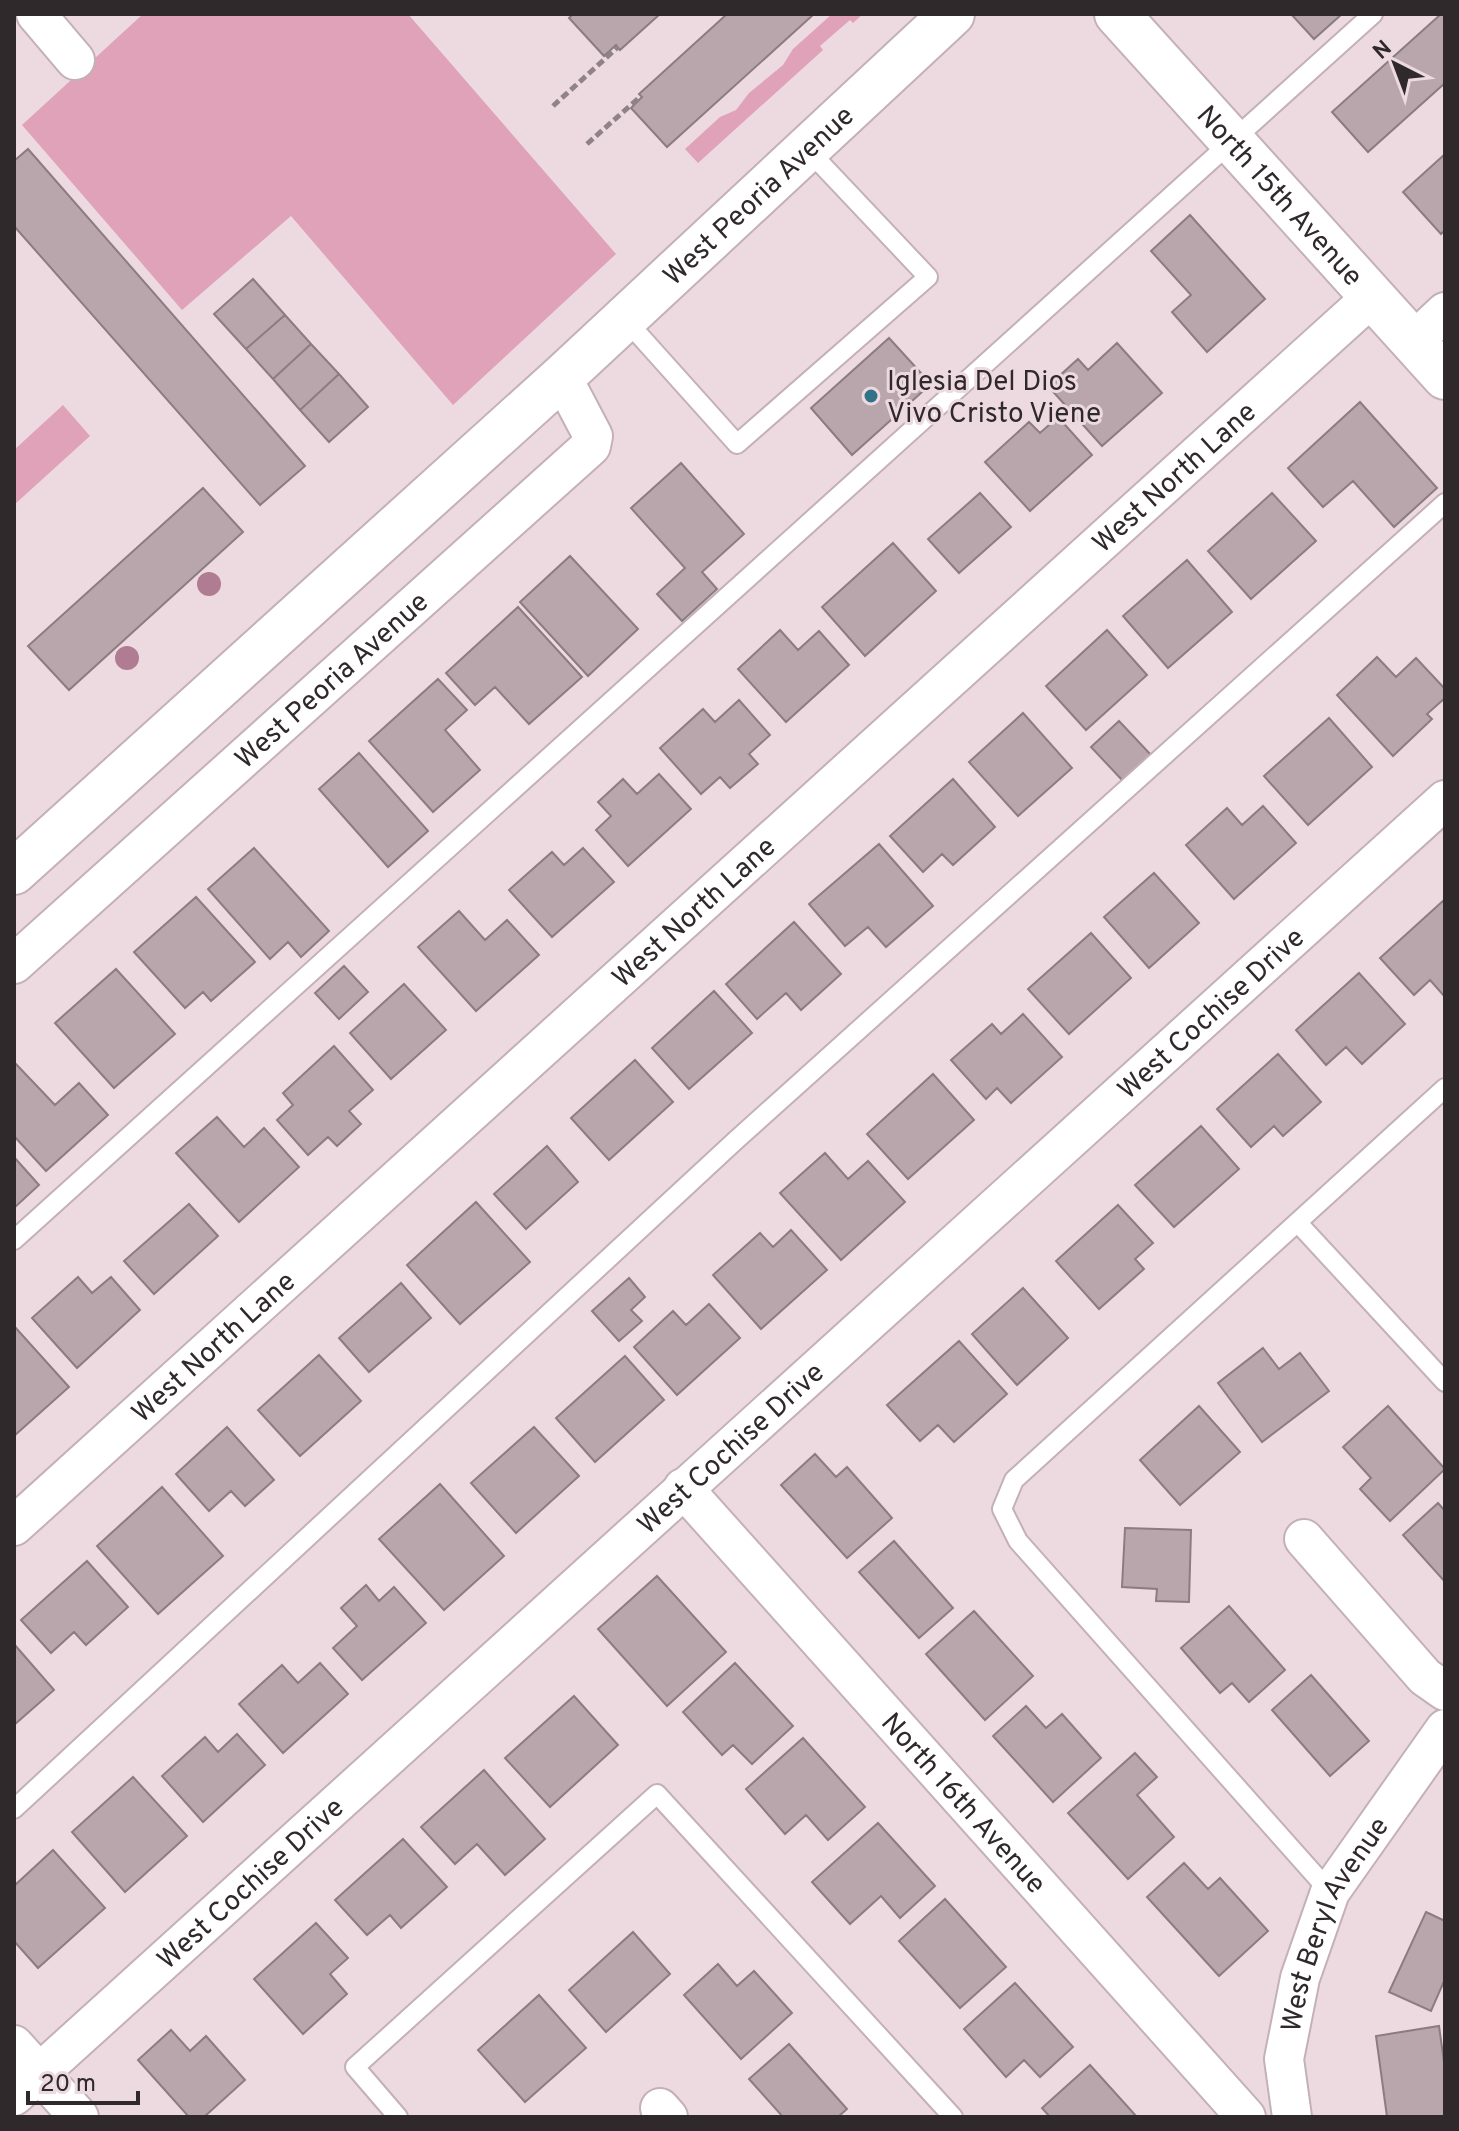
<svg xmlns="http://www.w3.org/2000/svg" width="1459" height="2131" font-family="Overpass,sans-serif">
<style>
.green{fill:#dfa2b8}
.building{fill:#b8a6ac;stroke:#8c7b81;stroke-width:2}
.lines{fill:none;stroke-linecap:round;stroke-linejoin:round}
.service-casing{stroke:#c3b1b7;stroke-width:22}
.minor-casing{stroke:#c3b1b7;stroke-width:42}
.tertiary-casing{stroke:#c3b1b7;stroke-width:48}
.secondary-casing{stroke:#c3b1b7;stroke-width:48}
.path{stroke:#908388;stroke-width:5;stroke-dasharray:8 4;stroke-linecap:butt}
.service{stroke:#fff;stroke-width:18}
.minor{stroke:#fff;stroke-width:38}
.tertiary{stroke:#fff;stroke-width:44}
.secondary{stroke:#fff;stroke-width:44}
.tree{fill:#af7c92}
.poi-dot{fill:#327286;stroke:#eddae1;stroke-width:3}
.labels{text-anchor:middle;stroke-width:6;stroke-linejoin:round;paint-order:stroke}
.street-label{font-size:28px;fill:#30292c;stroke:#eddae1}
.poi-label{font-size:28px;fill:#30292c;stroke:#eddae1;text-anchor:start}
</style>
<rect width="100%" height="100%" fill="#eddae1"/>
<path class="green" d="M143,14H408L616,254L453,405L291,216L182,310L22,125Z
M832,14H863L853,23L850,20L820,46L823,50L698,163L685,149L720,117L736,110L749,93L783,65L793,49Z
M63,405L90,436L14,505V450Z"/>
<path class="building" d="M573,14H660L620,50L616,45L604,56L569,18Z
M727,14H814L667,147L631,108L642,97L639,94Z
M1291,14H1342L1314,39Z
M1441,14H1445V83L1368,152L1332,112Z
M28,149L305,466L260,505L14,226V161Z
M1445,154V230L1441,234L1403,192Z
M1190,215L1265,299L1207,352L1172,312L1191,295L1151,251Z
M253,279L285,315L246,349L214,314Z
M285,315L311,344L273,379L246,349Z
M889,338L931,384L852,455L811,408Z
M1117,343L1162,393L1102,446L1048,386L1078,359L1088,370Z
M311,344L339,374L300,410L273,379Z
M339,374L368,407L329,442L300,410Z
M1360,402L1437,488L1394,527L1353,481L1323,507L1288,468Z
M1058,417L1092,455L1030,511L985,462L1029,422L1040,433Z
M681,463L744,534L702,572L717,589L682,621L657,594L685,568L631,508Z
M203,488L243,532L69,690L28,646Z
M980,493L1011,527L959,573L928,539Z
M1272,493L1316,541L1251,599L1208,551Z
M893,543L936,591L865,656L822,607Z
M570,556L638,629L588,676L520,602Z
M1187,560L1232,612L1168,668L1123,616Z
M518,607L582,677L529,724L495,687L475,705L446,673Z
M780,630L798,650L819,631L849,665L786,722L738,669Z
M1107,630L1147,675L1086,730L1046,686Z
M1377,657L1396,677L1416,658L1445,689V698L1427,714L1432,719L1393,756L1337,695Z
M438,679L467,710L445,730L480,770L433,812L369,741Z
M739,700L770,735L749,754L758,764L730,788L720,777L701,794L660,748L703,709L715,722Z
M1023,713L1072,768L1018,816L969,762Z
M1329,718L1372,767L1308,825L1264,776Z
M1119,721L1151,755L1123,781L1091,747Z
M359,753L428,831L388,867L319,789Z
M659,774L691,809L628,866L596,830L611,816L598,802L623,779L637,794Z
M953,779L995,827L953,865L942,854L923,872L890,836Z
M1263,806L1296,843L1234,899L1186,845L1227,808L1242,825Z
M879,844L933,906L886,947L868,927L845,946L809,904Z
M254,848L329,931L301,957L288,942L270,959L208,889Z
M583,848L614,882L552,937L509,890L552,852L564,865Z
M1154,873L1199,923L1149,968L1104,917Z
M196,897L255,962L211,1001L203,992L185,1008L134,952Z
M1444,900L1445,997L1430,980L1414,995L1380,958Z
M459,911L485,940L507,920L539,955L476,1011L418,947Z
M794,922L841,974L801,1010L786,993L757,1019L726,984Z
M1091,933L1131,978L1069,1034L1028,989Z
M344,966L368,992L339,1019L315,993Z
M116,969L175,1034L114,1088L55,1023Z
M1359,973L1405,1024L1362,1064L1346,1047L1326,1065L1296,1030Z
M404,984L446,1030L391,1079L350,1033Z
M714,991L752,1033L689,1089L652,1048Z
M1023,1014L1062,1057L1011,1103L997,1088L986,1099L951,1060L992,1024L1001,1034Z
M334,1046L373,1090L349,1111L361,1124L337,1146L328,1137L308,1155L277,1120L293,1105L283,1093Z
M1278,1054L1321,1102L1283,1136L1274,1126L1251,1147L1217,1109Z
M635,1060L673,1102L609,1160L571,1118Z
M14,1062L55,1105L79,1083L108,1115L46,1171L14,1136Z
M933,1074L974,1120L908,1179L867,1134Z
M217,1117L244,1147L264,1128L299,1167L239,1222L176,1153Z
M1201,1126L1239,1169L1174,1227L1135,1185Z
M547,1146L578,1182L526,1229L494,1194Z
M825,1153L848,1179L868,1161L905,1202L841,1260L780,1193Z
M14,1157L39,1185L14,1208Z
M476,1202L530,1262L460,1324L407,1265Z
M189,1204L218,1236L154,1294L124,1261Z
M1118,1205L1153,1243L1135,1259L1144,1269L1099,1309L1056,1261Z
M791,1230L827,1270L761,1329L713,1275L760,1233L773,1247Z
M78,1277L92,1293L111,1277L140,1310L77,1368L32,1318Z
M629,1278L645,1297L631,1310L642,1321L619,1341L592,1311Z
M401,1283L431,1318L369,1372L339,1338Z
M1023,1288L1068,1338L1017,1385L972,1334Z
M709,1304L740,1338L677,1395L634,1347L673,1311L686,1325Z
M14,1326L69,1387L14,1436Z
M959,1341L1007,1394L954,1442L938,1425L920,1441L887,1405Z
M1263,1348L1279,1369L1300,1353L1329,1391L1262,1442L1218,1383Z
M319,1355L361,1401L300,1456L258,1410Z
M625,1356L664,1400L595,1462L556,1418Z
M1199,1406L1240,1452L1180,1505L1140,1460Z
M1388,1406L1445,1469L1390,1521L1360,1489L1371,1478L1343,1447Z
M227,1427L274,1480L245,1506L231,1491L209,1511L176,1474Z
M534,1427L579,1476L516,1533L471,1483Z
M815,1454L836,1477L847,1467L892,1518L847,1558L781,1485Z
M440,1484L504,1556L444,1610L379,1539Z
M162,1487L223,1556L158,1614L97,1546Z
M1438,1503L1445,1511V1582L1403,1535Z
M1125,1528L1191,1530L1189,1602L1156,1601L1157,1589L1122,1587Z
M894,1541L953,1608L919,1638L859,1572Z
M87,1561L128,1607L86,1645L74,1632L51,1653L21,1620Z
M657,1576L726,1652L667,1706L598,1629Z
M366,1585L379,1601L394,1587L426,1623L362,1680L333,1648L357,1626L341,1608Z
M1229,1606L1285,1670L1249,1702L1232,1683L1220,1693L1181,1648Z
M974,1611L1033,1676L985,1720L926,1654Z
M14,1644L54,1690L14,1725Z
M320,1663L348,1694L283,1753L239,1704L282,1665L298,1683Z
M735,1663L793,1726L752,1764L733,1745L722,1755L683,1712Z
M1311,1675L1369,1741L1330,1776L1272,1710Z
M574,1696L618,1745L550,1807L505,1758Z
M1026,1706L1046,1728L1062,1714L1101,1758L1053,1802L993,1736Z
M237,1734L265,1765L203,1822L162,1776L205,1737L218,1752Z
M803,1738L865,1807L828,1840L806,1815L785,1834L746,1789Z
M1135,1753L1157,1777L1137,1795L1174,1837L1128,1879L1068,1813Z
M484,1770L545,1839L505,1875L477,1844L455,1864L421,1827Z
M133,1777L187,1836L125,1892L72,1832Z
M878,1823L935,1886L900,1918L881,1896L850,1924L812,1882Z
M403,1839L447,1887L401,1928L390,1915L367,1935L335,1900Z
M53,1850L105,1908L38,1968L14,1941V1886Z
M1184,1863L1208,1889L1220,1878L1268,1931L1219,1976L1147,1897Z
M945,1899L1006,1967L960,2008L899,1941Z
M1426,1912L1445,1921V1979L1431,2011L1389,1992Z
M316,1923L348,1958L330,1974L347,1994L303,2034L254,1979Z
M633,1932L670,1974L606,2032L569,1990Z
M718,1964L737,1986L754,1971L792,2013L741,2059L684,1995Z
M1015,1983L1073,2047L1040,2077L1024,2060L1006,2077L964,2029Z
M539,1995L586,2048L525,2102L478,2050Z
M1439,2026L1445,2069V2117H1387L1376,2036Z
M171,2030L190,2051L206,2036L245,2080L204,2117H189L138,2060Z
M789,2044L847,2109L838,2117H783L749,2079Z
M1090,2065L1137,2117H1050L1042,2108Z"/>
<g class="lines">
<g class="service-casing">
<path id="service" d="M624,318L737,444L928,277L808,150
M1298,1223L1445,1382
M14,1240L1373,14
M14,1809L735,1141L1445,503
M1330,1892L1018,1541L1002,1509L1014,1480L1445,1088
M398,2117L355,2067L657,1794L953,2117"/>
</g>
<g class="minor-casing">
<g id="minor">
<path d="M36,14L75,60"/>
<path d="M1413,342L1445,312"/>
<path id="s1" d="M14,964L591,446L593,436L562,377"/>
<path id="s2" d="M683,1488L1246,2117"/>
<path id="s3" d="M14,1526L1373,296"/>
<path d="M1304,1539L1425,1677L1445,1691"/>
<path d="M14,2045L79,2117"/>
<path id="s4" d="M14,2096L1445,800"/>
<path d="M660,2108L668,2117"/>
<path id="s5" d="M1292,2117L1284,2059L1300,1978L1330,1892L1445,1729"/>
</g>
</g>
<g class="tertiary-casing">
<g id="tertiary">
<path id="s6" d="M1117,14L1445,377"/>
</g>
</g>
<g class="secondary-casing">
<g id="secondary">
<path id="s7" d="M14,872L562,377L952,14"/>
</g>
</g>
<path class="path" d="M553,106L618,47
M587,144L641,96"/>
<use href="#service" class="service"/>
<use href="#minor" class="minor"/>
<use href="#tertiary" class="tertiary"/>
<use href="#secondary" class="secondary"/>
</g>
<g class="tree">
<circle cx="209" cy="584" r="12"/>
<circle cx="127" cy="658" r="12"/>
</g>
<circle class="poi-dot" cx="871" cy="396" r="8"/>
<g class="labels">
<g class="street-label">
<text dy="10" stroke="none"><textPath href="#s7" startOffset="1006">West Peoria Avenue</textPath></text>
<text dy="10" stroke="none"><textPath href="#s6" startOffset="244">North 15th Avenue</textPath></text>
<text dy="10" stroke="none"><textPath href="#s3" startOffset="1564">West North Lane</textPath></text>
<text dy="10" stroke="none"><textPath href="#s1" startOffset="426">West Peoria Avenue</textPath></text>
<text dy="10" stroke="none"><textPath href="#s3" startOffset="916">West North Lane</textPath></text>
<text dy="10" stroke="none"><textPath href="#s4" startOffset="1614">West Cochise Drive</textPath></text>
<text dy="10" stroke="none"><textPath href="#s3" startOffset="268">West North Lane</textPath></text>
<text dy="10" stroke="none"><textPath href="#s4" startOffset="966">West Cochise Drive</textPath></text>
<text dy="10" stroke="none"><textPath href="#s2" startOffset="422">North 16th Avenue</textPath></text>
<text dy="10" stroke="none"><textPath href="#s4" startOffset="318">West Cochise Drive</textPath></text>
<text dy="10" stroke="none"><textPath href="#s5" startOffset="204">West Beryl Avenue</textPath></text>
</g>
<g class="poi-label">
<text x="887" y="390">Iglesia Del Dios<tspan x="887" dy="32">Vivo Cristo Viene</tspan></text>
</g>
</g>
<rect width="1459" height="2131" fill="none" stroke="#30292c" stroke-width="32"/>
<g transform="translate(1395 64) rotate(318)" stroke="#eddae1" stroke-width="6" paint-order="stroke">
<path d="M0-6L14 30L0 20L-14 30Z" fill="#30292c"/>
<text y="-12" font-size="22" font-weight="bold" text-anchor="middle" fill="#30292c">N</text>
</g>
<path d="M28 2091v12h110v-12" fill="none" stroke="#30292c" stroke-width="4"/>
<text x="40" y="2091" font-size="24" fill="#30292c" stroke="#eddae1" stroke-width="6" paint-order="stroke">20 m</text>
</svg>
